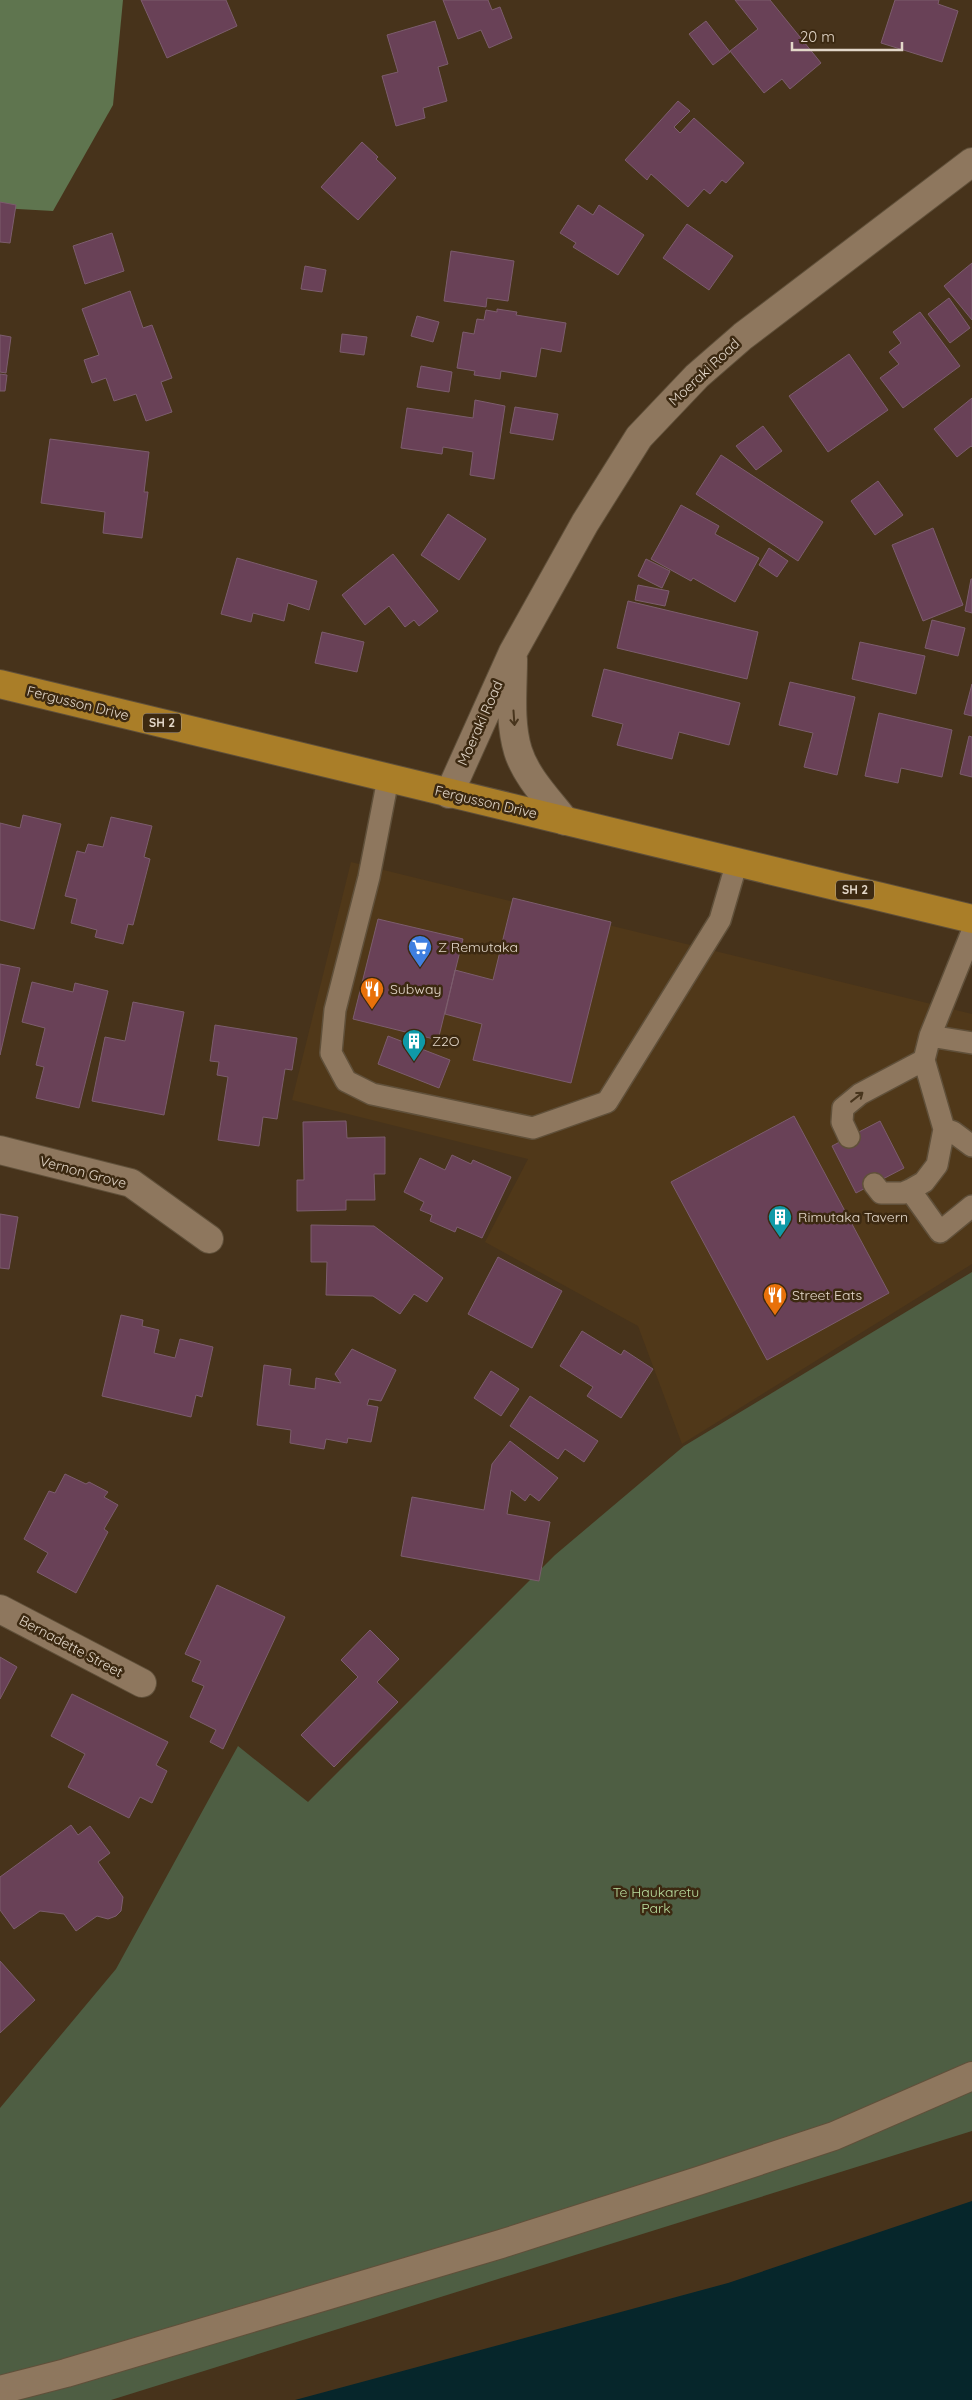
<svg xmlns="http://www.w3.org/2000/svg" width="972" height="2400" font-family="Quicksand,sans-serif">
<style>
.built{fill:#503819}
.green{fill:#4e5e43}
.forest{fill:#5f754f}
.water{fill:#06262b}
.building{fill:#694157;stroke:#7c5d6d}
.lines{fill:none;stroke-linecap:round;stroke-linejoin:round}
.service-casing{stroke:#60503a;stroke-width:24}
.minor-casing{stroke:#60503a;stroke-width:30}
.trunk-casing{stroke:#60503a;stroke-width:30}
.service{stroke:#8e775e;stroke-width:21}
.minor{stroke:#8e775e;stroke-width:28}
.trunk{stroke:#aa7e28;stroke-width:28}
.oneway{stroke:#48351d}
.labels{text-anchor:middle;stroke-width:5;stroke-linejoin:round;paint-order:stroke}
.shield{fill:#3c2911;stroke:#b1a392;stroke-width:1}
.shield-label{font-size:12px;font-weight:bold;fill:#e3d7c9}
.street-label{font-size:14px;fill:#e3d7c9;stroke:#3c2911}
.poi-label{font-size:14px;fill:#e3d7c9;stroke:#3c2911;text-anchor:start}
.park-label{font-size:14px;fill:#bbdfa0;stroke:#3c2911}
</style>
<rect width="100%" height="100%" fill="#47331b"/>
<path class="built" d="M351,862L972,1014V1264L682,1444L638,1326L485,1242L528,1159L292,1100Z"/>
<path class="green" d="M972,1272V2131L111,2400H0V2108L116,1969L238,1746L308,1802L555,1555L684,1446Z"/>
<path class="forest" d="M0,0H123L113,105L53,211L0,208Z"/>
<path class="water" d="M972,2201V2400H295L728,2283Z"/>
<path class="building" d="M141,0H226L237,26L167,58Z
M443,0H488L492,10L500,7L512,38L489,48L481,30L458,39Z
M735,0H770L821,63L790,89L782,79L764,93L730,51L758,29Z
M895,0H939L938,4L958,11L942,62L881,43Z
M435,21L448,64L438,67L447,101L423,108L425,118L396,126L382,76L398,72L387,35Z
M706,21L730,52L713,65L689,34Z
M678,101L690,111L674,127L680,133L694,118L744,163L726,183L722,180L710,194L704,189L688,207L651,174L647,180L625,160Z
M362,142L378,157L376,159L396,178L358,220L321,187Z
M0,202L16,205L10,243L0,242Z
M578,205L593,215L599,205L644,235L618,275L573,247L576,243L560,233Z
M687,224L733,256L709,290L663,258Z
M112,233L124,271L85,284L73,246Z
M451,251L514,261L508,301L487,298L486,307L444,301Z
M972,263V320L944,286Z
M305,266L326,270L322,292L301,289Z
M130,291L143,328L152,325L172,378L161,382L172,412L146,421L136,394L114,401L106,378L92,383L84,360L99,355L82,309Z
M949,298L970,328L950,343L928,314Z
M497,309L517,312L516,315L566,323L561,352L541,348L536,377L501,371L500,379L474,375L475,371L457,368L463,332L474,334L477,319L484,320L486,310L497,312Z
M920,312L960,366L903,408L880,378L899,364L889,352L901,343L893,332Z
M417,316L439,322L433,342L411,336Z
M342,334L367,337L364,355L340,352Z
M0,335L11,337L6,373L0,372Z
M849,354L888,410L828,452L789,396Z
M421,366L452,372L449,392L417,387Z
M0,374L7,375L5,391H0Z
M972,398V447L971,446L957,457L934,429Z
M475,400L505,406L494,479L470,475L473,452L443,447L442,454L401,448L407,408L473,418Z
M515,407L558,414L553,440L510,433Z
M763,426L782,451L756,470L736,446Z
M50,439L149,452L144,492H148L142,538L103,533L105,512L41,503Z
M721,455L823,522L798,561L696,494Z
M878,481L903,515L875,535L851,501Z
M681,505L719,526L715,534L759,558L735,602L693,578L691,581L651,559Z
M448,514L486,539L459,580L421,555Z
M933,528L963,605L923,621L892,545Z
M769,548L788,561L777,577L759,565Z
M393,554L438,611L419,626L414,620L405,627L389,606L365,625L342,595Z
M237,558L317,581L309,610L288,603L284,621L253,613L251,622L221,614Z
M646,559L670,571L662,588L638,576Z
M971,579H972V613L965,611Z
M638,585L669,591L665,606L635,600Z
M628,601L758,632L747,679L617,648Z
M932,620L965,628L958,656L925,648Z
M322,632L364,642L357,672L315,663Z
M860,642L925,656L916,694L852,679Z
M604,669L740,703L729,745L679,732L672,759L617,745L623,724L592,716Z
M790,682L855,697L837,775L804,767L813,733L779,725Z
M972,684V716L964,714Z
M879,713L952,730L942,777L901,768L898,783L865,776Z
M969,736L972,737V777L960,774Z
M23,815L61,824L34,929L0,920V823L20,828Z
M111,817L152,826L144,857L150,859L133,925L128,924L123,944L95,937L97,930L71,923L77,899L65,896L77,851L85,853L88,844L103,847Z
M513,898L611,922L571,1083L473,1060L482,1024L445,1014L455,970L493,980Z
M378,919L463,939L438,1040L353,1019Z
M0,964L20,968L0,1055Z
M32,982L73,992L75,983L108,991L79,1108L36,1098L44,1067L36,1065L45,1028L22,1022Z
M133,1002L184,1012L164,1115L92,1101L105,1037L125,1041Z
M215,1025L297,1038L292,1070L285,1069L277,1119L263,1117L259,1146L218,1140L228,1077L217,1075L219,1062L210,1061Z
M388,1036L450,1060L439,1088L378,1064Z
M794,1116L889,1293L767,1360L671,1182Z
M346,1121L347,1138L385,1137V1174H374L375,1200H346V1210L297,1211V1180H304L303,1122Z
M880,1121L904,1168L856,1193L832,1146Z
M452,1155L471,1164L473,1160L511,1177L482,1238L457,1227L455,1232L430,1221L432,1215L420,1210L424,1202L404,1192L420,1158L445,1170Z
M0,1214L18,1217L9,1269L0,1268Z
M311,1225L374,1226L443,1278L427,1302L414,1294L400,1314L373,1296L326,1295L327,1262H311Z
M498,1257L562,1291L532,1348L468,1314Z
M121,1315L143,1320L142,1326L159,1330L154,1353L175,1358L180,1339L213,1347L202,1397L196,1395L191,1417L102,1396Z
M582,1331L621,1355L624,1350L653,1369L621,1418L587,1396L593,1387L560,1366Z
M352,1349L396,1370L381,1401L369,1399L367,1405L378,1407L371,1442L348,1438L347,1443L326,1439L324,1449L290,1443L291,1430L257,1425L264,1365L291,1369L289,1385L315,1389L316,1378L341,1383L335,1374Z
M491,1371L519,1389L501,1416L474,1398Z
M530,1396L598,1441L584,1462L565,1449L558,1459L510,1426Z
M510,1441L558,1478L539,1501L530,1494L525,1501L511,1490L507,1514L550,1522L539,1581L401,1556L412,1497L484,1510L492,1464Z
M65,1474L86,1484L89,1482L108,1492L104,1497L118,1505L104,1529L108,1532L76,1593L37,1572L48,1553L24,1539L49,1491L55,1493Z
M217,1585L285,1617L223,1749L210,1742L216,1730L190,1717L204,1686L192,1681L201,1661L185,1654Z
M370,1630L399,1659L377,1682L398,1702L334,1767L301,1735L358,1677L341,1660Z
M0,1657L17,1667L0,1699Z
M72,1694L168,1742L156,1765L167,1771L152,1803L140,1797L129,1818L68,1787L85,1754L51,1736Z
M71,1825L78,1835L90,1826L110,1853L98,1862L123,1897L121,1911L116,1916L108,1919L97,1916L76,1931L64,1914L40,1911L14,1929L0,1910V1877Z
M0,1961L35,2000L0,2033Z"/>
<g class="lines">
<g class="service-casing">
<path id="service" d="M388,779L369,877L335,1010L331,1053L346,1081L372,1094L533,1128L607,1102L720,920L737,862
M930,1036L972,1043
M944,1129L953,1132L972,1146
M849,1137L842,1122L843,1108L860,1094L924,1060
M874,1184L881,1193H903L910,1190L924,1182L937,1165L944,1129L924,1060L930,1036L972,932
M910,1190L940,1232L972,1206"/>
</g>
<g class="minor-casing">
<path id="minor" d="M513,659C513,688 509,722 518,751C526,777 549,800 565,821
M449,794L513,652L585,523L639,437L697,376L743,336L972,162
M0,1150L131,1183L209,1239
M0,1609L142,1683
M0,2390L66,2373L501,2244L698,2181L834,2136L972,2076"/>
</g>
<g class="trunk-casing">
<path id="trunk" d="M0,684L972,919"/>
</g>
<use href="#service" class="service"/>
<use href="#minor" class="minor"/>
<use href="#trunk" class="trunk"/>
</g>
<defs><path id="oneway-shaft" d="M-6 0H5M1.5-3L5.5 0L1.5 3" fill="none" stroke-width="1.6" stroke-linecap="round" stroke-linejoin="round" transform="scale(1.25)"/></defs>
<g class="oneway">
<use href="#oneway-shaft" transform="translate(514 718) rotate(86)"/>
<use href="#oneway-shaft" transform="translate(857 1097) rotate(-38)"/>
</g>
<defs>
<g id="supermarket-pin" transform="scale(1.25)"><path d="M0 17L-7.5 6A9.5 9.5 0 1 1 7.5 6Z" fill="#3f7fe0" stroke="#3c2911"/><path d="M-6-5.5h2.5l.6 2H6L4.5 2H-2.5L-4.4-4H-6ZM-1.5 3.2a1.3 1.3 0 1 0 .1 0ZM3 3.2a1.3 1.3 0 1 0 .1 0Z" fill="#fff"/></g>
<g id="restaurant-pin" transform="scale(1.25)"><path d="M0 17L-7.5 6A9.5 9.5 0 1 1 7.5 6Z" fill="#e8710a" stroke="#3c2911"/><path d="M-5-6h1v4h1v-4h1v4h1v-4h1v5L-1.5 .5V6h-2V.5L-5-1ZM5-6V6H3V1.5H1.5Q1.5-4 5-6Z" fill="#fff"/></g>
<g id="building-pin" transform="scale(1.25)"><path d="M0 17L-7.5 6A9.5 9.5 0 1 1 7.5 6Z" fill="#0f9aa8" stroke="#3c2911"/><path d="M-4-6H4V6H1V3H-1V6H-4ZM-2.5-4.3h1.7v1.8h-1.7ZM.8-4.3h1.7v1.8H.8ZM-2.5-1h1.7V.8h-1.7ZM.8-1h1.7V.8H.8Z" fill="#fff"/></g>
</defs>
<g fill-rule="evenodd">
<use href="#supermarket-pin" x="420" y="947"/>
<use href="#restaurant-pin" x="372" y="989"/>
<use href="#building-pin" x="414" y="1041"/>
<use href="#building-pin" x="780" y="1217"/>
<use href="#restaurant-pin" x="775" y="1295"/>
</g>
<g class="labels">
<g class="shield">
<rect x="143" y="713.5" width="38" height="19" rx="4"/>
<rect x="836" y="880.5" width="38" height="19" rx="4"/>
</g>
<g class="shield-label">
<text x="162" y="727">SH 2</text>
<text x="855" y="894">SH 2</text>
</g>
<g class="street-label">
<text transform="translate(704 372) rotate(-43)" y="5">Moeraki Road</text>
<text transform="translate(78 703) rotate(14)" y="5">Fergusson Drive</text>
<text transform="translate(480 723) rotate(-66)" y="5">Moeraki Road</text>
<text transform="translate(486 802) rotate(13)" y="5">Fergusson Drive</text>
<text transform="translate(83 1172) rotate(15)" y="5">Vernon Grove</text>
<text transform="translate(71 1646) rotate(28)" y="5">Bernadette Street</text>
</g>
<g class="poi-label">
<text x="438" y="952">Z Remutaka</text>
<text x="390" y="994">Subway</text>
<text x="432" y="1046">Z2O</text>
<text x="798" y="1222">Rimutaka Tavern</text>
<text x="792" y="1300">Street Eats</text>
</g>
<g class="park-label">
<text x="656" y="1897">Te Haukaretu<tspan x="656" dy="16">Park</tspan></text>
</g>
</g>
<path d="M792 42v8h110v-8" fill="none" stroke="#e3d7c9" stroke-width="2.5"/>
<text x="800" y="42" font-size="15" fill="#e3d7c9" stroke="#3c2911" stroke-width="4" paint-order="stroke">20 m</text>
</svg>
